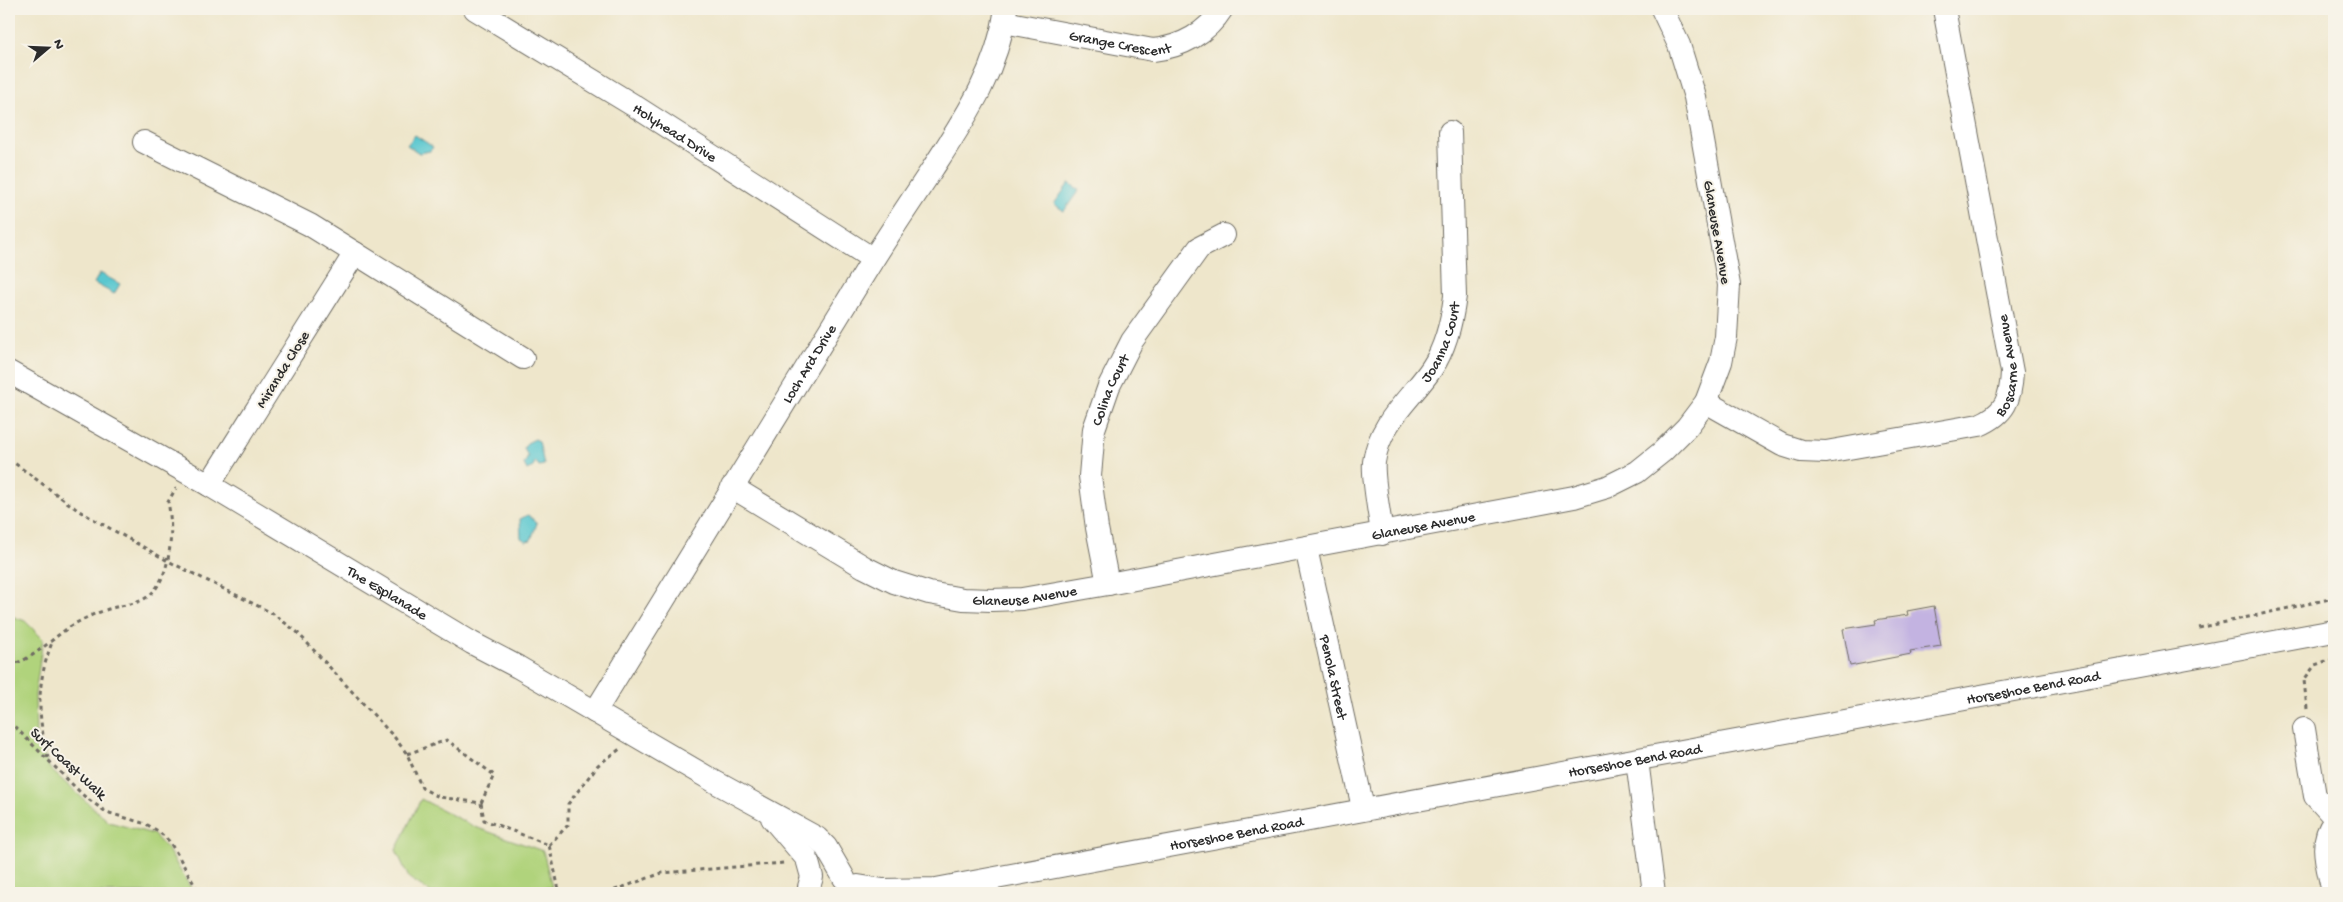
<svg xmlns="http://www.w3.org/2000/svg" width="2343" height="902" font-family="'Gochi Hand',sans-serif">
<style>
.green{fill:#b0d37c;stroke:#6e7f54}
.water{fill:#5ac7cf;stroke:#42797d}
.building{fill:#c3b3e1}
.lines{fill:none;stroke-linecap:round;stroke-linejoin:round}
.minor-casing{stroke:#6f6c63;stroke-width:24}
.path{stroke:#6f6c63;stroke-width:3;stroke-dasharray:4 4;stroke-linecap:butt}
.minor{stroke:#fff;stroke-width:22}
.labels{text-anchor:middle;stroke-width:4;stroke-linejoin:round;paint-order:stroke}
.street-label{font-size:15px;fill:#2b2b2b;stroke:#f7f3e8}
</style>
<rect width="100%" height="100%" fill="#f7f3e8"/>
<filter id="ink" filterUnits="userSpaceOnUse"><feTurbulence type="fractalNoise" baseFrequency=".02" numOctaves="2"/><feDisplacementMap in="SourceGraphic" scale="10" xChannelSelector="R" yChannelSelector="G"/><feConvolveMatrix kernelMatrix="1 2 1 2 8 2 1 2 1" color-interpolation-filters="sRGB"/></filter>
<filter id="wash" filterUnits="userSpaceOnUse"><feTurbulence type="fractalNoise" baseFrequency=".0096" numOctaves="4" result="noise"/><feDisplacementMap in="SourceGraphic" scale="20" xChannelSelector="R" yChannelSelector="G"/><feGaussianBlur stdDeviation="1.12" result="paint"/><feColorMatrix in="noise" values="0 0 0 0 0 0 0 0 0 0 0 0 0 0 0 0 0 1.4 0 .05"/><feComposite in="paint" operator="in"/></filter>
<g filter="url(#wash)">
<rect width="100%" height="100%" fill="#eee6cb"/>
<path class="green" d="M9,615L25,621L43,639L35,695L36,735L50,769L109,822L153,834L168,850L194,893H9Z
M421,799L475,827L543,851L552,887L517,893H432L409,878L396,850Z"/>
<path class="water" d="M415,135L433,147L430,151L419,153L407,145Z
M1069,183L1079,190L1064,211L1054,204Z
M100,273L120,284L114,294L94,283Z
M535,439L539,441L544,465L539,466L535,461L533,467L527,470L524,464L528,457L524,448L527,443Z
M528,515L537,523L531,540L526,541L521,538L520,519Z"/>
<g id="blocks">
<path class="building" d="M1934,606L1941,646L1910,651L1911,654L1850,666L1843,629L1876,624L1875,620L1908,615L1907,611Z"/>
</g>
</g>
<g filter="url(#ink)">
<use href="#blocks" fill-opacity="0" stroke="#6f6c63" stroke-width="1"/>
<g class="lines">
<g class="minor-casing">
<g id="minor">
<path id="s1" d="M475,9L633,105L873,259"/>
<path id="s2" d="M1004,22L1153,50C1182,47 1207,33 1222,9"/>
<path d="M144,142L310,225L355,253L209,485"/>
<path d="M355,253L523,358"/>
<path id="s3" d="M9,372L209,485L472,643L518,667L717,783L817,838L826,847L844,878"/>
<path id="s4" d="M1706,402L1782,445L1801,451L1826,452L1979,425C2005,414 2011,399 2012,372L1944,9"/>
<path id="s5" d="M732,487L864,567L894,582L929,593L963,599L991,600L1022,599L1108,584L1574,497L1607,487L1637,472L1662,452L1687,427L1706,402L1721,362L1726,337L1729,285L1695,97L1679,45L1662,9"/>
<path id="s6" d="M1382,534C1380,516 1372,477 1374,462C1379,422 1412,398 1432,368C1446,347 1452,320 1455,296L1450,132"/>
<path id="s7" d="M1306,548L1363,808"/>
<path id="s8" d="M1108,584L1097,528L1090,476L1094,429L1109,386L1132,341L1199,248L1224,235"/>
<path id="s9" d="M595,712C684,566 773,420 864,274C886,238 910,203 933,168C966,117 997,71 1006,9"/>
<path d="M2304,729L2315,796L2334,817"/>
<path d="M1637,760L1654,893"/>
<path d="M772,818L807,859L812,877L809,887"/>
<path id="s10" d="M858,886L883,890L936,889C1402,801 1868,718 2334,631"/>
<path d="M2333,893C2329,870 2317,842 2334,822"/>
</g>
</g>
<path class="path" d="M9,459L79,511L168,561L272,613L297,632L395,738L407,754L422,788L439,797L481,803L484,820L549,845L559,890L604,893
M2199,628L2334,598
M9,665C36,660 55,633 80,621C91,615 104,610 116,607C124,605 134,604 142,600C172,586 174,530 168,502L176,488
M2307,709L2304,680L2315,665L2334,658
M9,721L84,796L106,812L146,824L158,831L169,841L179,857L199,893
M407,754L447,740L494,775L481,803
M48,758C37,714 36,683 53,640
M549,845L568,825V804L598,765L620,749
M189,893L194,888
M542,893L559,890
M607,893L662,873L784,863"/>
<use href="#minor" class="minor"/>
</g>
</g>
<g class="labels">
<g class="street-label">
<text dy="5" stroke="none"><textPath href="#s2" startOffset="118">Grange Crescent</textPath></text>
<text dy="5" stroke="none"><textPath href="#s1" startOffset="235">Holyhead Drive</textPath></text>
<text transform="translate(1718 232) rotate(80)" y="5">Glaneuse Avenue</text>
<text dy="5" stroke="none"><textPath href="#s6" startOffset="212">Joanna Court</textPath></text>
<text dy="5" stroke="none"><textPath href="#s9" startOffset="409">Loch Ard Drive</textPath></text>
<text dy="5" stroke="none"><textPath href="#s4" startOffset="361">Boscarne Avenue</textPath></text>
<text transform="translate(282 369) rotate(-58)" y="5">Miranda Close</text>
<text dy="5" stroke="none"><textPath href="#s8" startOffset="199">Colina Court</textPath></text>
<text dy="5" stroke="none"><textPath href="#s5" startOffset="726">Glaneuse Avenue</textPath></text>
<text dy="5" stroke="none"><textPath href="#s3" startOffset="438">The Esplanade</textPath></text>
<text dy="5" stroke="none"><textPath href="#s5" startOffset="321">Glaneuse Avenue</textPath></text>
<text dy="5" stroke="none"><textPath href="#s7" startOffset="132">Penola Street</textPath></text>
<text dy="5" stroke="none"><textPath href="#s10" startOffset="1194">Horseshoe Bend Road</textPath></text>
<text dy="5" stroke="none"><textPath href="#s10" startOffset="789">Horseshoe Bend Road</textPath></text>
<text transform="translate(69 763) rotate(43)" y="5">Surf Coast Walk</text>
<text dy="5" stroke="none"><textPath href="#s10" startOffset="384">Horseshoe Bend Road</textPath></text>
</g>
</g>
<rect width="2343" height="902" fill="none" stroke="#f7f3e8" stroke-width="30"/>
<g transform="translate(48 48) rotate(71)" stroke="#f7f3e8" stroke-width="4" paint-order="stroke">
<path d="M0-4L9 19L0 12L-9 19Z" fill="#2b2b2b"/>
<text y="-8" font-size="14" font-weight="bold" text-anchor="middle" fill="#2b2b2b">N</text>
</g>
</svg>
